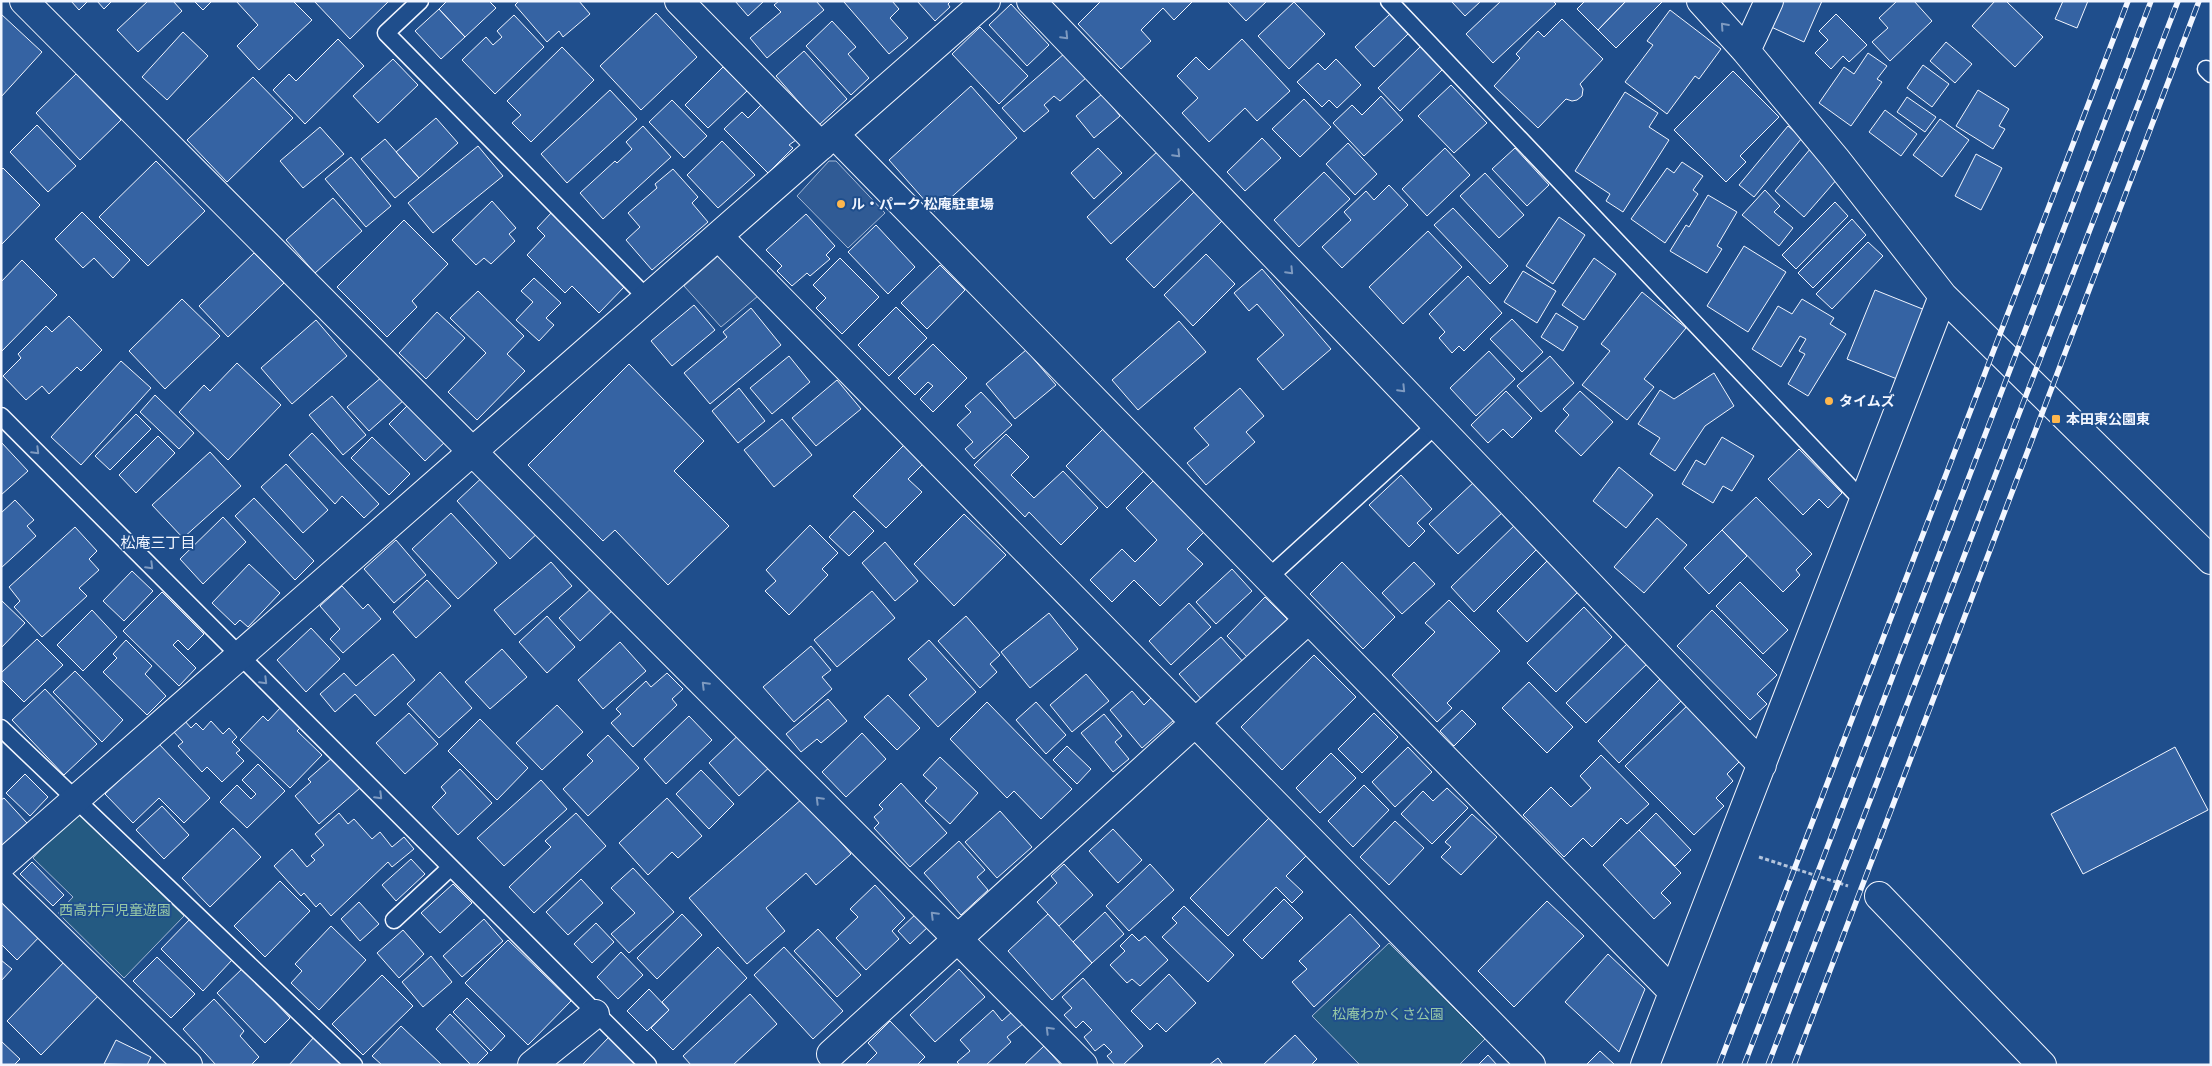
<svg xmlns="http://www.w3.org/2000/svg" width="2212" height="1066" font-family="Manrope,'Noto Sans JP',sans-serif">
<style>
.green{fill:#245a82;stroke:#a8bbd7}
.parking{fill:#305b95;stroke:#a8bbd7}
.building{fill:#3563a3;stroke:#f2f6ff}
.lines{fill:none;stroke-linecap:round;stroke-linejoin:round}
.lane-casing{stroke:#f2f6ff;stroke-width:19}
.street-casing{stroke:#f2f6ff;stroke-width:30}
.path{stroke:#b3c4dc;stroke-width:3;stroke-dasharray:4 2.5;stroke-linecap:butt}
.lane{stroke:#1f4e8c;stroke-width:16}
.street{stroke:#1f4e8c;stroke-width:28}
.rail-casing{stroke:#f2f6ff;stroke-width:5.5}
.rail{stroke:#1f4e8c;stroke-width:4;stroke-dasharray:11;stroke-linecap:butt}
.oneway{stroke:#7e9ac0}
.poi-dot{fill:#ffb74d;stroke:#1f4e8c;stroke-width:2}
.labels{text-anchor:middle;stroke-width:4;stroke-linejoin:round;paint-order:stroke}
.poi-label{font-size:14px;font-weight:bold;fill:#f2f6ff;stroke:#1f4e8c;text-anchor:start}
.park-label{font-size:14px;fill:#97c8a6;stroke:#1f4e8c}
.neighbourhood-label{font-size:15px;fill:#f2f6ff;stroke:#1f4e8c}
</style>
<rect width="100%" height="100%" fill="#1f4e8c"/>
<path class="green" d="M77,812L184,916L124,978L58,913L73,897L33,858Z
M1389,943L1485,1039L1459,1065H1360L1312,1016Z"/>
<path class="parking" d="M829,161H836L885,213L848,248L797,196Z
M718,256L721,257L758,296L721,327L684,286Z"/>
<path class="building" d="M71,1H88L79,10Z
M97,1H112L104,9Z
M148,1H173L182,11L138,52L117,30Z
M194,1H212L203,10Z
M236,1H293L312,20L259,70L237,46L258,25Z
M314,1H389L350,39Z
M447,1H489L496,8L465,37L439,9Z
M519,1H579L590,14L563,37L559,31L547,42L515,5Z
M735,1H764L748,16Z
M779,1H816L824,10L767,58L750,38L781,12L774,5Z
M845,1H892L899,9L890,18L908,38L889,54L844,2Z
M917,1H951L948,4L950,7L935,21Z
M1101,1H1193L1174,20L1163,8L1141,30L1151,41L1121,69L1078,24Z
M1227,1H1267L1246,21Z
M1451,1H1481L1465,16Z
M1501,1H1553L1556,4L1493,63L1466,34Z
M1585,1H1626L1598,30L1577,9Z
M1626,1H1663L1616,48L1598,30Z
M1780,1H1822L1804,42L1769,26Z
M1897,1H1914L1932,21L1890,61L1872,42L1888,28L1879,18Z
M1995,1H2006L2043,37L2015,67L1972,26Z
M2063,1H2088L2077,28L2055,19Z
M1294,2L1325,34L1289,69L1258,36Z
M1011,4L1049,45L1027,66L989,25Z
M439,9L465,37L441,59L415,31Z
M1670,10L1721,49L1699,79L1695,76L1667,114L1625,82L1653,45L1647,41Z
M656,13L697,57L641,110L600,66Z
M1,14L42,52L1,97Z
M1390,14L1408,34L1374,67L1355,47Z
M1836,14L1867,45L1849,62L1843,56L1831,69L1815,53L1828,40L1819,31Z
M514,15L544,47L495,94L462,60L486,37L493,45L502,37L497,31Z
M1562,19L1603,59L1580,84L1583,89L1582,96L1577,100L1572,101L1566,99L1538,128L1494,86L1520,58L1516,54L1538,31L1544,37Z
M832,21L856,47L848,54L869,78L851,95L806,46Z
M980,27L1028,76L999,104L952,54Z
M183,32L208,56L167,100L142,77Z
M338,39L364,66L305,124L273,90L289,74L296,81Z
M1242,39L1290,91L1257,121L1245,108L1209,142L1182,113L1198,98L1177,76L1196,57L1209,70Z
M1946,42L1972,64L1955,83L1930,61Z
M1421,46L1443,69L1400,111L1378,88Z
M562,47L594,80L531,142L512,123L521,115L507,101Z
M804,51L847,99L819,125L776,76Z
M1065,53L1087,77L1060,101L1054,96L1044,105L1049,111L1024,132L1002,108Z
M1868,53L1887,66L1877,79L1882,82L1851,126L1819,103L1844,67L1854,74Z
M393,59L418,85L378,123L353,96Z
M1336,59L1361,85L1337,108L1329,100L1322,107L1297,82L1318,63L1325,70Z
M1923,65L1949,84L1932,107L1907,88Z
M723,67L747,91L708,128L685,105Z
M1733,71L1779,117L1740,156L1746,162L1726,182L1674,130Z
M76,74L121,120L80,160L36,113Z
M253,77L293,118L227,182L187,140Z
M1451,85L1487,123L1454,153L1418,116Z
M971,86L1017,138L935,212L889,160Z
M610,90L637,119L567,183L541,154Z
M1978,90L2009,109L1999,126L2005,129L1993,149L1956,126Z
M1625,92L1658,113L1649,127L1669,140L1623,212L1606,201L1610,194L1575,171Z
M1102,94L1120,116L1094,138L1076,116Z
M1381,96L1403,120L1364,156L1333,123L1352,105L1362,115Z
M1907,97L1936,117L1925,132L1897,112Z
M1304,99L1331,127L1300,157L1272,129Z
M672,100L707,136L684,158L649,122Z
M762,104L796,140L789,145L793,148L768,173L724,129L742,112L748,118Z
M1885,110L1917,134L1901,156L1869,132Z
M436,118L458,143L419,178L396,152Z
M1940,119L1969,140L1942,177L1913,155Z
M37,125L76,166L48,192L10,152Z
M643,126L671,157L603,219L580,193L615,161L617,163L632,149L626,142Z
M1788,126L1802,138L1754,197L1739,185Z
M320,127L344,154L303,188L280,161Z
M1262,138L1281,158L1245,191L1227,172Z
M385,139L419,178L395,198L361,159Z
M722,141L755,175L718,208L687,175Z
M1348,143L1377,174L1355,195L1326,164Z
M478,146L503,176L433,233L408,203Z
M1098,148L1122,173L1094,199L1071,173Z
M1445,148L1470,175L1427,216L1402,189Z
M1515,148L1549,185L1527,206L1492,169Z
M1811,148L1838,178L1804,217L1775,191Z
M1159,150L1184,177L1111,244L1087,217Z
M1976,154L2002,168L1981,210L1955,196Z
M351,157L391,206L366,227L325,179Z
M156,161L205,211L148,266L99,217Z
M1682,162L1703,176L1693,190L1698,194L1665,243L1631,219L1667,168L1674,173Z
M3,168L40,205L1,245V170Z
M673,169L698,197L692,203L708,222L652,270L626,240L640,227L628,213L657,188L655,184Z
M1324,172L1350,199L1299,247L1274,220Z
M1485,173L1524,215L1499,238L1460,196Z
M1389,185L1408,205L1342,268L1322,247L1351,220L1344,212L1366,191L1374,200Z
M1765,190L1780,206L1774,212L1793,228L1779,246L1742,215Z
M1195,191L1223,220L1154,288L1126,259Z
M1708,195L1737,212L1717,246L1722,249L1707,273L1670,251L1686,225L1689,227Z
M333,198L362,231L315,273L286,240Z
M492,201L516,228L509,234L515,241L491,264L484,258L476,265L452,240Z
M1835,202L1848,216L1796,269L1782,255Z
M1453,208L1508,266L1490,284L1434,225Z
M82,212L130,260L113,278L94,258L83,268L55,239Z
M552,212L626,285L599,313L572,286L565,293L527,255L545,236L537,228Z
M806,214L835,246L826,255L830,259L810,276L807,273L792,286L777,271L782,266L766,250Z
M1559,217L1585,235L1553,284L1526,266Z
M1852,219L1866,235L1813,288L1798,273Z
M404,220L448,264L412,301L417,307L387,337L337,287Z
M876,225L915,267L888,294L848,252Z
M1428,231L1462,267L1403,324L1369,287Z
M1868,242L1883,256L1832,309L1816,294Z
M1744,246L1786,272L1748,332L1707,306Z
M254,253L284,283L228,337L199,306Z
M1206,254L1235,284L1193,326L1164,295Z
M840,258L879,297L842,334L816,308L826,298L813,285Z
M1594,258L1616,274L1584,320L1562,305Z
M22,260L57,295L1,352V282Z
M940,265L965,290L927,329L901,303Z
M1262,269L1331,349L1283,390L1257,359L1284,335L1257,304L1249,311L1234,293Z
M1523,271L1556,291L1537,323L1504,302Z
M1468,276L1502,313L1464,351L1459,346L1452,353L1439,338L1445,332L1429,314Z
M534,278L561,303L546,318L554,325L539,341L516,320L533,302L521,291Z
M1875,290L1925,310L1897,379L1847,359Z
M478,291L524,336L507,354L525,371L477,420L448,392L486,353L450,318Z
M1642,292L1686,328L1644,379L1654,387L1627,420L1582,385L1610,351L1601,344Z
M182,299L220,336L165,389L129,351Z
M1802,299L1834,318L1830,324L1846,334L1808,396L1788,384L1805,354L1799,351L1806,339L1800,336L1781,367L1752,349L1778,306L1792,314Z
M694,305L715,330L672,366L651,341Z
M896,307L927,338L889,376L858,345Z
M751,308L781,345L710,404L684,373L727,337L723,332Z
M437,312L465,338L426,379L399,353Z
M1556,313L1578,327L1563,351L1541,337Z
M69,316L102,350L81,371L77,367L49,394L42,386L26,400L3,376L21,358L18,354L46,326L52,332Z
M1512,319L1543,352L1522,372L1490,339Z
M316,320L347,356L292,404L261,368Z
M1179,321L1206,352L1138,410L1112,380Z
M933,344L967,378L933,412L920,399L933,386L928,382L915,395L898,378Z
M1026,350L1056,385L1015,419L986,384Z
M1489,351L1515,379L1476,416L1450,388Z
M789,356L810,382L772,414L750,388Z
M1550,356L1574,383L1541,412L1517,386Z
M121,361L151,388L81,465L51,437Z
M237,363L281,405L228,460L179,412L204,385L210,391Z
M629,364L704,441L674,471L729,526L668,585L615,530L603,541L528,465Z
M1714,373L1734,406L1705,426L1675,471L1650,454L1660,438L1638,424L1660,390L1674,399Z
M383,376L404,400L369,431L347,407Z
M837,380L861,409L816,446L792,418Z
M739,388L765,421L738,443L712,411Z
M1240,388L1264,416L1246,432L1255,442L1206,485L1187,463L1209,445L1194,428Z
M1506,391L1532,418L1512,438L1503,429L1488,443L1471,425Z
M1580,391L1613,422L1581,456L1555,431L1569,415L1563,409Z
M981,392L1012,425L974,459L965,449L973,442L957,425L971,412L965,406Z
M155,395L194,433L179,449L140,412Z
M332,396L366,435L343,455L309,415Z
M410,403L447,440L425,461L389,424Z
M136,414L151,429L110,470L95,456Z
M782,419L812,455L774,487L744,450Z
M1104,428L1145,470L1107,508L1066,466Z
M312,433L379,504L364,518L342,496L335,504L289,455Z
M1006,434L1029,457L1011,475L1034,498L1063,471L1098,508L1061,545L1029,512L1025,517L974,465Z
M158,436L175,453L136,493L119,475Z
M372,437L410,474L389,495L351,458Z
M1722,437L1754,456L1732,491L1723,486L1713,503L1682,484L1696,460L1705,465Z
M1,442L28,471L1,495Z
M905,444L924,463L908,479L922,492L886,528L853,496Z
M1799,449L1842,493L1828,508L1819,499L1803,515L1768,479Z
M210,452L241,486L183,538L152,505Z
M286,464L328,510L303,533L261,487Z
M1619,467L1653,495L1626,528L1593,501Z
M489,471L542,529L510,559L457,501Z
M1401,475L1432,509L1417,523L1425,531L1409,547L1369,505Z
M1154,480L1205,531L1187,549L1203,564L1160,606L1134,580L1112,602L1090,580L1122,549L1135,562L1157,540L1126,508Z
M1474,482L1503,512L1458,554L1429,524Z
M1756,497L1812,554L1796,570L1800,575L1783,592L1722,530Z
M254,498L314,561L295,580L235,516Z
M15,500L34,520L27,526L36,536L1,568V513Z
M854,511L874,531L849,556L829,537Z
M451,513L497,563L458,599L412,549Z
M964,514L1006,555L954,606L914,564Z
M223,517L246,542L203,584L180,559Z
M1657,518L1687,545L1644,593L1614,567Z
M1518,522L1541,545L1474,612L1451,587Z
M810,525L838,553L822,569L828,575L789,615L765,591L776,581L766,570Z
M75,527L97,551L89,559L99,570L79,588L87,596L42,637L14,607L20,601L9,587Z
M1722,530L1747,556L1709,594L1684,568Z
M396,540L426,575L394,603L364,569Z
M885,542L918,581L895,601L862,563Z
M1549,559L1580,590L1527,642L1497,611Z
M551,562L572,586L515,635L494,610Z
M1342,562L1395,617L1363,649L1310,594Z
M1414,562L1435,584L1402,614L1382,593Z
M249,564L280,593L248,627L240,620L235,625L212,603Z
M1232,569L1252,591L1216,624L1196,602Z
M132,571L153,591L124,621L103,601Z
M427,580L451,606L416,638L393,612Z
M1740,582L1788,630L1763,654L1716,606Z
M342,586L363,609L368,604L381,619L343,653L330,639L340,629L320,606Z
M594,586L615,608L580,641L559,618Z
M872,591L895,618L837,667L814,640Z
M162,592L204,634L188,650L178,640L173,645L196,668L179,686L123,631Z
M1265,597L1289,621L1250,660L1227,636Z
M1,600L25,623L1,648Z
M1449,600L1500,651L1447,703L1452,708L1437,722L1392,675L1435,632L1425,623Z
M1189,603L1211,627L1171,665L1149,641Z
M1584,607L1612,637L1556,692L1527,663Z
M92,610L117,637L83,671L57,645Z
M1712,610L1777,675L1757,694L1767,704L1750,720L1677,646Z
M1049,613L1078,649L1030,688L1001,652Z
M547,616L575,647L547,673L519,642Z
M966,616L1000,655L990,664L997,672L980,688L938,641Z
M311,628L340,659L306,692L277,660Z
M1221,637L1245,664L1204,702L1179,674Z
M37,639L63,665L24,702L1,679V673Z
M126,640L152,666L145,674L166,696L147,715L103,672L117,658L113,654Z
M929,640L976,692L938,727L909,695L927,679L908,659Z
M620,642L646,671L603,709L578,680Z
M1629,642L1649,662L1586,723L1566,703Z
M811,646L831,670L822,677L832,689L794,722L763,687Z
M502,649L527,677L490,709L465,682Z
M393,654L415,680L375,716L355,694L335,712L320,694L344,673L356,686Z
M1314,655L1356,697L1282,770L1241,727Z
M75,671L123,720L102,742L53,692Z
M440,672L472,708L439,738L407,704Z
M667,673L683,689L672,699L677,705L633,747L611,723L621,714L616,709L646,681L651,687Z
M1086,674L1109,701L1072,732L1050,705Z
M1661,678L1682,700L1619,763L1598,741Z
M1529,682L1573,727L1547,753L1502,708Z
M45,689L97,744L64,775L12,720Z
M1132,691L1144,705L1153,696L1174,720L1142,748L1110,710Z
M888,695L920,728L897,750L864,717Z
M828,699L847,721L821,743L817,739L801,752L786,734Z
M987,702L1072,789L1041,819L1014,791L1007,798L950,739Z
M1036,702L1066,735L1046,754L1016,720Z
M1690,703L1743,758L1727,774L1733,781L1716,798L1724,806L1694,835L1625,766Z
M557,705L583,732L542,770L516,743Z
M281,707L301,727L297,731L322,755L290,788L240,740L263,716L268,721Z
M1462,710L1476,724L1454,746L1440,731Z
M409,713L438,744L405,774L376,743Z
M1374,713L1398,737L1362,773L1338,749Z
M1104,714L1122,736L1115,742L1129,759L1113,772L1081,733Z
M689,716L712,740L666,784L644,759Z
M480,719L528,768L497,800L448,751Z
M184,720L191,728L196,723L203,730L211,721L223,734L229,728L237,737L232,742L240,750L236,753L244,761L222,782L207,767L202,772L178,746L183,742L173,731Z
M746,728L776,761L739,796L709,763Z
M862,733L886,759L846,797L822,772Z
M608,735L639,768L588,816L563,789L593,761L587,755Z
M158,743L210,798L184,823L159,798L133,823L105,794Z
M1067,746L1091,769L1077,784L1053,760Z
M1408,747L1432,772L1395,807L1372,782Z
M2175,747L2208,810L2083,874L2051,814Z
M1331,753L1356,778L1320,813L1296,788Z
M1601,755L1649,804L1627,824L1621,818L1592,847L1583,838L1564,857L1523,815L1551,787L1571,807L1591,788L1580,776Z
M940,757L978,793L950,824L925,801L937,788L923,775Z
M332,758L360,788L319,824L295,796L311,782L308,779Z
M258,764L285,791L247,828L220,802L237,785L251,799L256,794L242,780Z
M460,769L492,803L458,835L432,807L446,793L441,787Z
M701,770L734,804L709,829L676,794Z
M25,774L48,797L30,816L6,793Z
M541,780L567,809L504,866L477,838Z
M901,783L947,833L910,867L874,828L879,823L874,817L883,809L879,805Z
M1364,785L1389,810L1353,847L1328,821Z
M1447,788L1468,808L1432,844L1401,814L1423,791L1433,801Z
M4,798L27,823L1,846V800Z
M667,798L702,836L678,858L672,852L648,875L619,843Z
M803,798L851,854L816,885L806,873L766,908L785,931L747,964L689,898Z
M162,806L189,835L164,859L136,830Z
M1000,811L1032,847L997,878L965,842Z
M339,813L348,824L354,819L372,839L380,832L392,847L404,837L414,849L392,867L388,862L331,916L320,903L316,907L304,893L301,896L274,866L292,849L307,867L315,860L311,856L324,845L315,834Z
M576,813L606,846L534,913L509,887L551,847L545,841Z
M1656,813L1691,850L1675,866L1639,830Z
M1472,814L1497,837L1461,875L1441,857L1451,847L1445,842Z
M1270,817L1308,854L1286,876L1303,892L1292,903L1276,887L1228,936L1190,898Z
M1395,821L1424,848L1389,885L1360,857Z
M233,828L261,857L210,907L182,878Z
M1113,829L1142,860L1118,883L1089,851Z
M1639,830L1681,873L1661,893L1671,903L1654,919L1603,865Z
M959,841L985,870L977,877L988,890L961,915L924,873Z
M411,859L425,874L396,901L382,885Z
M32,862L64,895L53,906L20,874Z
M1064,864L1093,895L1059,926L1037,902L1057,883L1051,876Z
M1150,864L1174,890L1129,931L1106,906Z
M633,868L674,912L629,953L611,934L635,913L611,888Z
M581,879L603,903L568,935L546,912Z
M280,881L310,911L265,957L234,926Z
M453,884L472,903L440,933L421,913Z
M875,885L905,918L892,931L899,939L866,970L836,938L858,917L850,909Z
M1,889L44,932L17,960L1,944Z
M1284,899L1303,918L1262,959L1243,940Z
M1547,901L1584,936L1514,1007L1478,971Z
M359,902L379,924L360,941L341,919Z
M1184,906L1234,955L1208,982L1162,937L1177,923L1172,918Z
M919,911L931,924L910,944L898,931Z
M1105,912L1124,934L1092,963L1073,942Z
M682,914L702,935L657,979L637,958Z
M1048,914L1092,963L1052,1000L1008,951Z
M1350,914L1380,946L1314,1007L1292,982L1307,969L1299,961Z
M190,919L232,960L203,991L161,949Z
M484,919L503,941L462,977L443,956Z
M596,923L614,942L592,963L574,944Z
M331,926L366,960L319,1010L291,983L302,971L295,964Z
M818,929L861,975L837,997L794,951Z
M403,930L424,954L399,978L377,953Z
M1132,934L1139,941L1145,936L1168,960L1140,986L1132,979L1127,983L1110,965L1125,951L1120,946Z
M508,940L571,1001L528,1045L465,983Z
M718,947L747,978L673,1050L651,1028L669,1010L662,1002Z
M784,947L843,1011L813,1039L754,975Z
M621,952L643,975L618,999L597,977Z
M1608,954L1645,989L1619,1052L1565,1002Z
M431,956L452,982L423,1007L402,982Z
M157,957L195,994L171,1018L133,981Z
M67,959L101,993L41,1055L7,1021Z
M1,960L12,969L1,981Z
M243,968L290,1018L265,1043L217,993Z
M959,969L985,997L935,1042L910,1015Z
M1169,974L1196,1003L1166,1032L1157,1023L1150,1030L1131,1011Z
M382,975L413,1006L363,1055L332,1024Z
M1083,978L1143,1046L1123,1065H1115L1107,1056L1112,1052L1104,1044L1095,1051L1084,1037L1092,1030L1083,1021L1076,1028L1064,1015L1072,1008L1062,997Z
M649,989L669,1010L647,1031L627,1011Z
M750,994L777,1024L733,1065H691L683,1056Z
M467,998L505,1036L491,1051L453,1012Z
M214,999L244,1031L240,1036L259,1057L251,1065H216L183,1029Z
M993,1010L1002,1021L1013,1011L1024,1023L1007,1037L1011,1042L986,1065H960L957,1062L970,1051L960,1040Z
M450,1014L488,1053L476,1065H471L436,1029Z
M890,1021L925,1057L917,1065H865L877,1053L868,1043Z
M401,1026L442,1065H382L372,1056Z
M1295,1035L1317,1059L1311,1065H1263Z
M315,1036L342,1062L339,1065H289Z
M610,1036L640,1065H582Z
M116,1040L151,1057L147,1065L104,1064Z
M1,1041L20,1059L14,1065H1Z
M1044,1046L1061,1065H1024Z
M1600,1051L1615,1065H1586Z
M1488,1055L1497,1065H1478Z
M1218,1058L1223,1065H1209Z"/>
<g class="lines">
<g class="lane-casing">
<path id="lane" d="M420,1L386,33L647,298
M1389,1L1863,501
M2206,69L2211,74
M1,416L648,1065
M1268,578L1436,425
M1,728L354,1065
M394,920L450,868"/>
</g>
<g class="street-casing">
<path id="street" d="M24,1L1083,1065
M679,1L821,146
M1031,1L1762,765
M1701,1L1746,51L1835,158L1943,296L2211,560
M1746,51L1769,1
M835,135L1673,992
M719,237L1531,1065
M1,865L986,1
M1,882L188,1065
M1879,896L2042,1065
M831,1054L1308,620
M532,1065L595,1014
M1645,1065L1943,296"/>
</g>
<path class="path" d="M1759,857L1848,886"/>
<use href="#lane" class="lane"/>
<use href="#street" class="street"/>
<g class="rail-casing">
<path id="rail" d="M1719,1065L2128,1
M1744,1065L2151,1
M1768,1065L2178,1
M1794,1065L2199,1"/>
</g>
<use href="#rail" class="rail"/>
</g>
<defs><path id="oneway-chevron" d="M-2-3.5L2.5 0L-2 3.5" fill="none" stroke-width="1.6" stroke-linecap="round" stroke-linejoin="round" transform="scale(1.25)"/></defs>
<g class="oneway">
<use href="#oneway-chevron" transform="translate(1724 26) rotate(-132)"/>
<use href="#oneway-chevron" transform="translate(1065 36) rotate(46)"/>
<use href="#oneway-chevron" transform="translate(1177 154) rotate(46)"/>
<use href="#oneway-chevron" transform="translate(1290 271) rotate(46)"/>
<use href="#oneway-chevron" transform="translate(1402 389) rotate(46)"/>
<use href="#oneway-chevron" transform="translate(36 451) rotate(45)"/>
<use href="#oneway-chevron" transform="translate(150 566) rotate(45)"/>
<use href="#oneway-chevron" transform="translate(264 681) rotate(45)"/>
<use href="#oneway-chevron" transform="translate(705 685) rotate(-135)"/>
<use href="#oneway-chevron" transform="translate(379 796) rotate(45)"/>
<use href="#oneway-chevron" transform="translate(819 800) rotate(-135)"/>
<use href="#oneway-chevron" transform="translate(934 915) rotate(-135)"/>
<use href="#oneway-chevron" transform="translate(1049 1030) rotate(-135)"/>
</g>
<g class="poi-dot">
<circle cx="841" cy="204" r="5"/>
<circle cx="1829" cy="401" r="5"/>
<rect x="2051" y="414" width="10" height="10" rx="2.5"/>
</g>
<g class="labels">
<g class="poi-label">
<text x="851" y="209">ル・パーク 松庵駐車場</text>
<text x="1839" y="406">タイムズ</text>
<text x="2066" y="424">本田東公園東</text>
</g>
<g class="park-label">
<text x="115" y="915">西高井戸児童遊園</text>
<text x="1388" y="1019">松庵わかくさ公園</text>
</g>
<g class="neighbourhood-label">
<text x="158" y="548">松庵三丁目</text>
</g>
</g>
<rect width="2212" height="1066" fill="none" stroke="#f2f6ff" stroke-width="5"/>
</svg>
